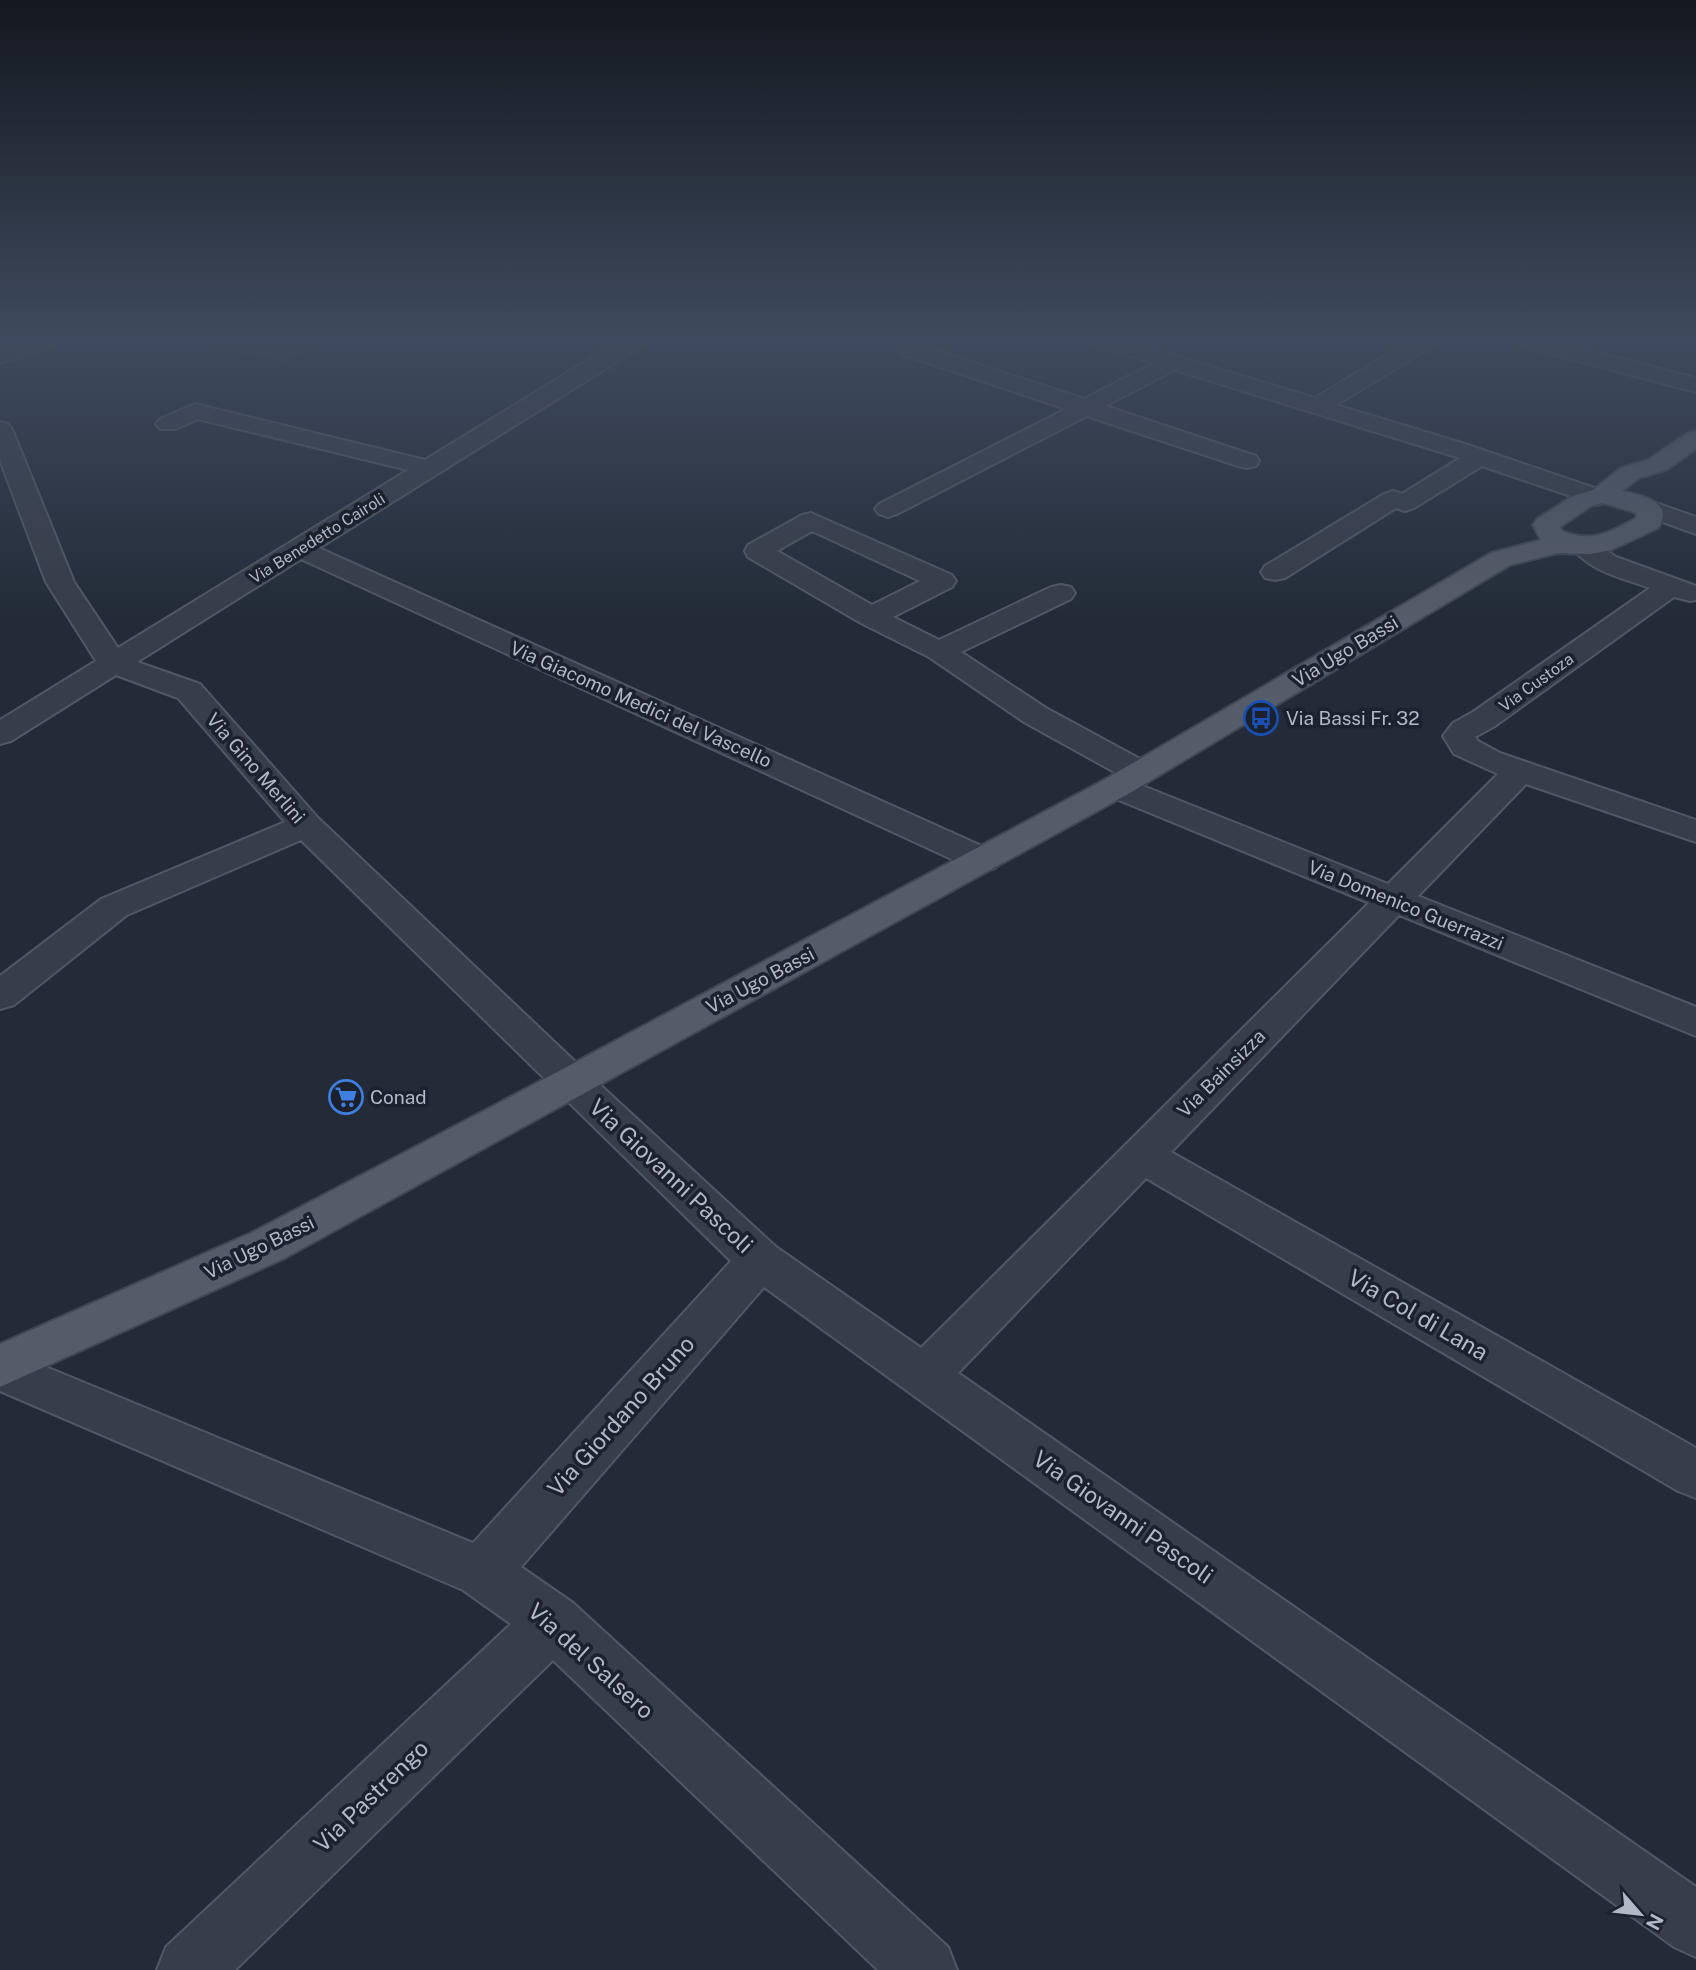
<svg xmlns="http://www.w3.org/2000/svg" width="1696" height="1970" font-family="'Public Sans',sans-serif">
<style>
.green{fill:#26383a}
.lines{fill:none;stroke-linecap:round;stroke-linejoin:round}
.minor-casing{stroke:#525863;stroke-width:4}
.major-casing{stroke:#404652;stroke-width:4}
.minor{fill:#373d49;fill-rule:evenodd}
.major{fill:#555c69;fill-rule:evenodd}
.labels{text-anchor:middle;stroke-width:7;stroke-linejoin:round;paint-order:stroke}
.far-street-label{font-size:16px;fill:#b2b8c5;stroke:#1c222d}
.street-label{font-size:19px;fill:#b2b8c5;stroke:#1c222d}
.poi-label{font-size:19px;fill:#b2b8c5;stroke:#1c222d;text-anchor:start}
.near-street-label{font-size:23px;fill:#b2b8c5;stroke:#1c222d}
</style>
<rect width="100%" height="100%" fill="#232b38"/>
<path class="green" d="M190,341H326L284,362Z"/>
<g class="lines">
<g class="minor-casing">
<path id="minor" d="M25,341H57L54,346L0,363V349Z
M619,341H645L642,346L319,548L995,852L1001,860L995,868L983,871L971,868L301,559L137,662L200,684L318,818L586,1072L776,1247L921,1348L1369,903L1104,794L1099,787L1104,780L1116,777L1128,780L1388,884L1498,774L1454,754L1443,736L1453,723L1473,712L1650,588C1622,578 1588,571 1571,546L1575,540L1584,538L1593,540L1616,557L1696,586V600L1690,601L1674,597L1495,726L1475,737L1478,741L1500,753L1696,820V842L1526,784L1418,896L1696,1007V1036L1399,915L1171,1152L1696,1448V1498L1678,1491L1146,1178L958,1373L1696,1887V1957L1674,1947L764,1287L521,1567L573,1603L948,1947L957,1970H878L553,1660L235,1970H157L166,1947L511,1624L463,1590L0,1391V1348L473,1543L731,1261L301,840L127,915L14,1005L0,1009V976L101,899L285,822L178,698L116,675L11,741L0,744V720L96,661L46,582L0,460V422L8,424L12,429L74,582L118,648L408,470L198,419L176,429H160L156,424L160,419L195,404L425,460Z
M1093,341H1126L1315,398L1410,341H1436L1433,346L1336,405L1465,444L1606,492L1610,497L1606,502L1597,505L1482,466L1414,508L1405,511L1396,508L1285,578L1275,580L1265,578L1261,572L1265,566L1384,494L1393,491L1402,494L1460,458L1175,370L1105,406L1256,456L1259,461L1256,466L1247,468L1238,466L1087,416L897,514L888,517L879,514L875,509L879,504L1066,409L904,355L901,350L904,345H920L1084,399L1154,363L1096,346Z
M1518,341H1553L1696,378V392L1521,346Z
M1650,501L1696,517V534L1641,514L1637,509L1641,504Z
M811,513L952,575L956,581L952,587L893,617L939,640L1051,587L1061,585L1071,587L1075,593L1071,599L961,652L1046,708L1151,765L1155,772L1151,779L1139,782L1127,779L1024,722L929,657L861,623L748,557L745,551L748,545L802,515ZM812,531L920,581L872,605L777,551Z"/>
</g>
<g class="major-casing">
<path id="major" d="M1696,431V449L1666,470L1639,478L1622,491C1641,495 1676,502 1658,528L1611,550L1591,554L1557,553L1510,565L1128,794L283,1259L0,1387V1344L251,1233L499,1103L1104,780L1491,553L1541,540L1533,525L1537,519L1573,496L1593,490L1621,468L1648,460L1688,433ZM1603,503L1637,513L1636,518C1610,533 1591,543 1562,531L1560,527L1591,506Z"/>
</g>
<use href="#minor" class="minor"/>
<use href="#major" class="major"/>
</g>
<linearGradient id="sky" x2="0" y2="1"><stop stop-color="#13181f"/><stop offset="0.55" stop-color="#3f4a5e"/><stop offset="1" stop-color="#3f4a5e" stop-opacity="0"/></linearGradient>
<rect width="1696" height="617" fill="url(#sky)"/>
<defs>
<g id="bus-ring" transform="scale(1.75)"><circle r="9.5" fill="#1c222d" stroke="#1a4fb4" stroke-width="1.5"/><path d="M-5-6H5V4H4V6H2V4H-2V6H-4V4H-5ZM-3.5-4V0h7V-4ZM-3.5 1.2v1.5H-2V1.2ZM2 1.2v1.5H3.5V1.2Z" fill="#1a4fb4"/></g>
<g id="supermarket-ring" transform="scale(1.75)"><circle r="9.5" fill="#1c222d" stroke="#3f7fe0" stroke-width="1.5"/><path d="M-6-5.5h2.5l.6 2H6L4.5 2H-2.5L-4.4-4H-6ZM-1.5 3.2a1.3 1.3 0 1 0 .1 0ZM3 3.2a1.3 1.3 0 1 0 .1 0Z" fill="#3f7fe0"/></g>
</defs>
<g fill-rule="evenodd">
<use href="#bus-ring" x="1261" y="718"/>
<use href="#supermarket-ring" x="346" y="1097"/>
</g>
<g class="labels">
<g class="far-street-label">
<text transform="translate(317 538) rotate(-32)" y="6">Via Benedetto Cairoli</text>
<text transform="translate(1536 682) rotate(-36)" y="6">Via Custoza</text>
</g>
<g class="street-label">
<text transform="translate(1345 651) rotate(-31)" y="7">Via Ugo Bassi</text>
<text transform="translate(641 704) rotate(24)" y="7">Via Giacomo Medici del Vascello</text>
<text transform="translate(256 768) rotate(49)" y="7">Via Gino Merlini</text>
<text transform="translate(1406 905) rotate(22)" y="7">Via Domenico Guerrazzi</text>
<text transform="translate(760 980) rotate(-28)" y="7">Via Ugo Bassi</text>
<text transform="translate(1221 1073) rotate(-45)" y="7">Via Bainsizza</text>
<text transform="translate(259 1247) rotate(-26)" y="7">Via Ugo Bassi</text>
</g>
<g class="poi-label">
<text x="1286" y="725">Via Bassi Fr. 32</text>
<text x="370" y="1104">Conad</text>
</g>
<g class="near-street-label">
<text transform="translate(671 1176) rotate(43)" y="8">Via Giovanni Pascoli</text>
<text transform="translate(1418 1315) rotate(30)" y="8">Via Col di Lana</text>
<text transform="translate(621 1416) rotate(-48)" y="8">Via Giordano Bruno</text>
<text transform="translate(1123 1517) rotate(35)" y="8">Via Giovanni Pascoli</text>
<text transform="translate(591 1661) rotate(42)" y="8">Via del Salsero</text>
<text transform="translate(371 1796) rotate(-44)" y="8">Via Pastrengo</text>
</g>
</g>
<g transform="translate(1640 1914) rotate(118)" stroke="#1c222d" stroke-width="5" paint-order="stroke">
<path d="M0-5L12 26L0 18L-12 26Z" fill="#b2b8c5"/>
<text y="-10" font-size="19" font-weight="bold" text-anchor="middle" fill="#b2b8c5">N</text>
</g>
</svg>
